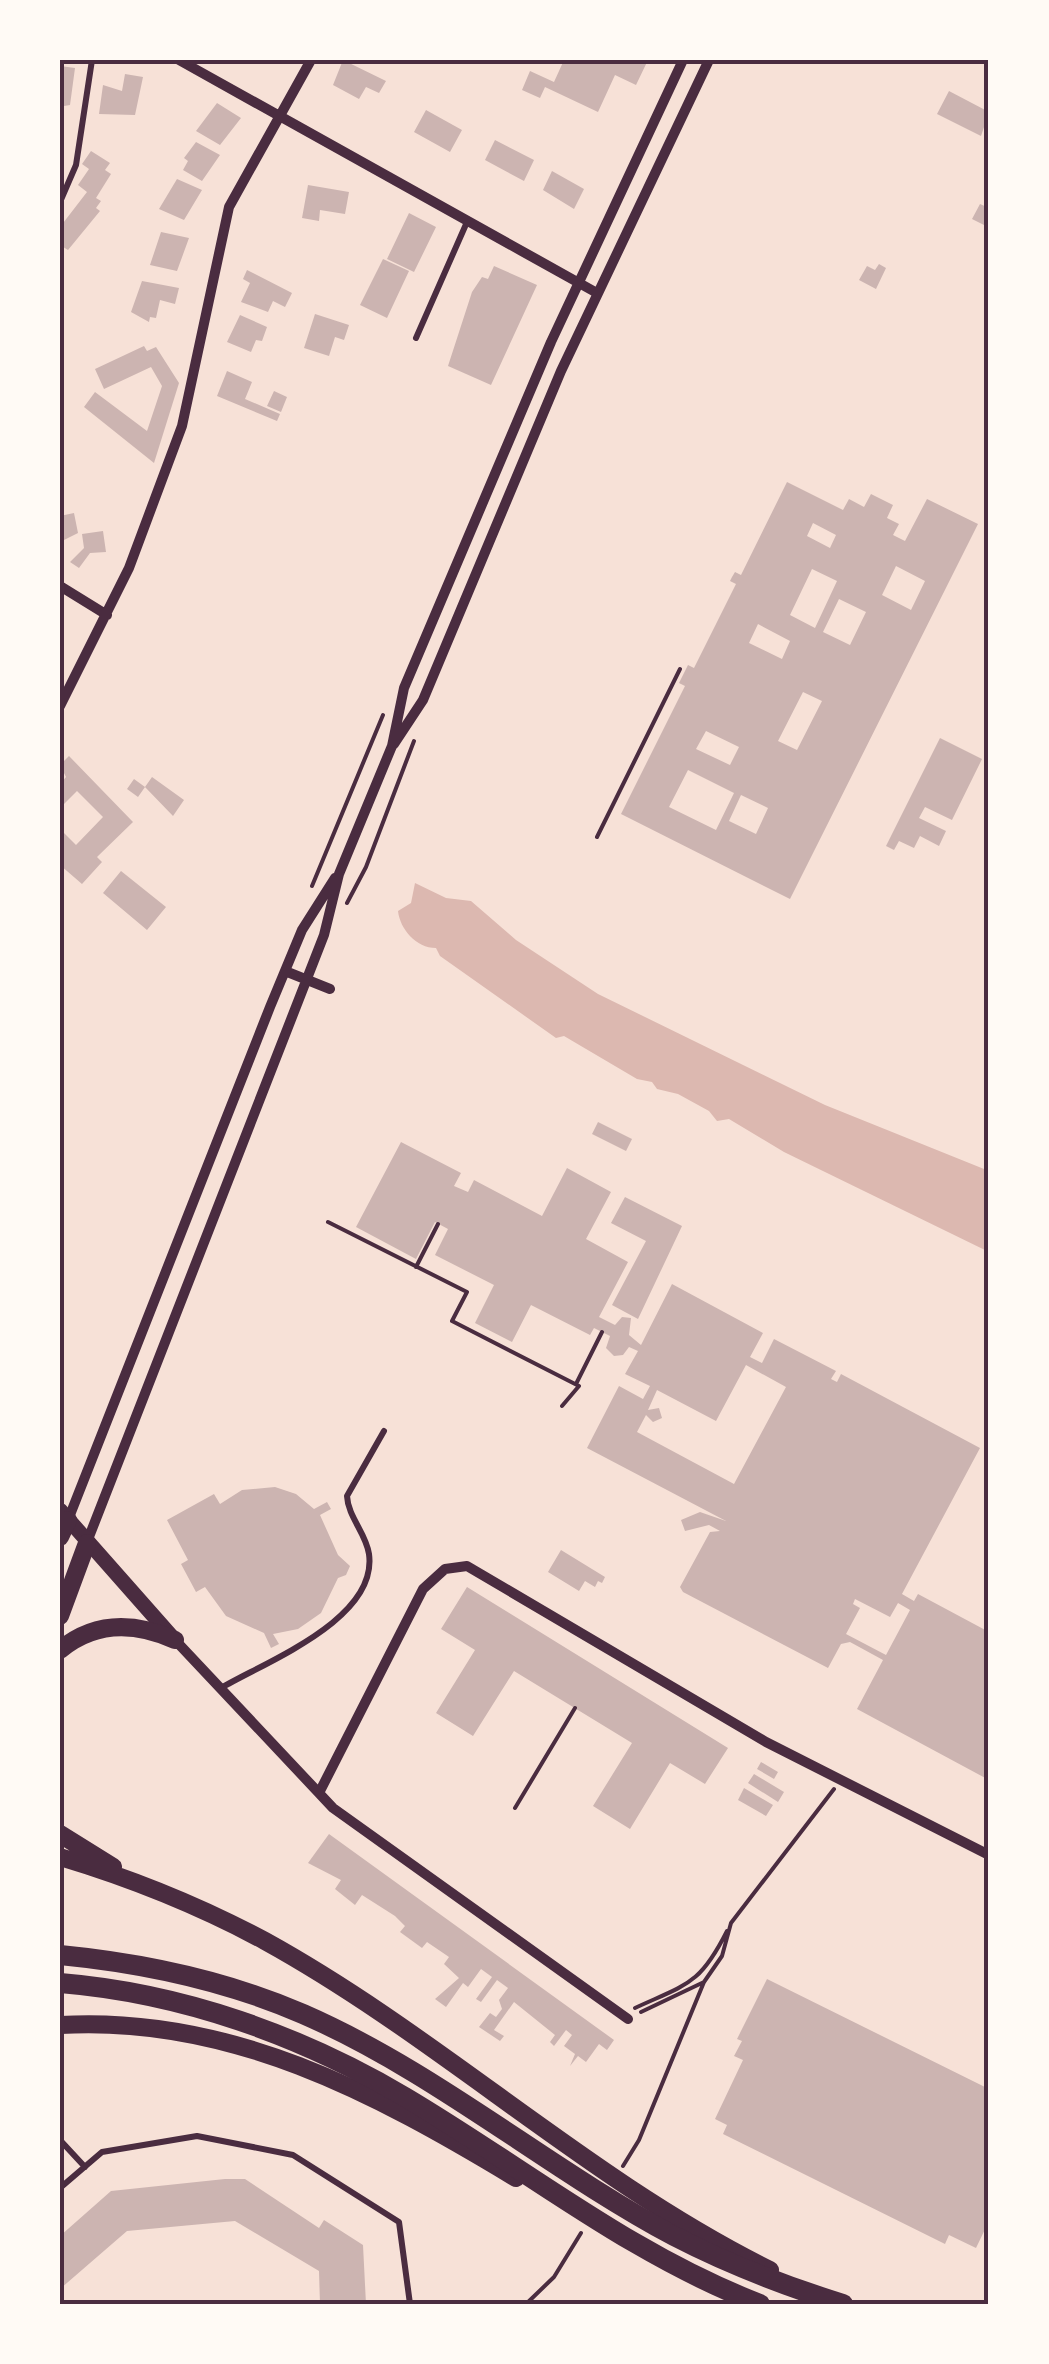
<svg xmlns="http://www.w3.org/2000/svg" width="1049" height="2364" font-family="'Varela Round',sans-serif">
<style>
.water{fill:#dcb8b0}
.building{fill:#ccb4b1;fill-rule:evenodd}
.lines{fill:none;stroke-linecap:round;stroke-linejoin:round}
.path{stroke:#4a2c40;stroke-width:4}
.service{stroke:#4a2c40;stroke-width:6}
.minor{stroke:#4a2c40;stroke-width:10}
.tertiary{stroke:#4a2c40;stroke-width:15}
.primary{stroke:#4a2c40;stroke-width:18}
.trunk{stroke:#4a2c40;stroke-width:20}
.neatline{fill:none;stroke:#4a2c40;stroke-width:4}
</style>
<rect width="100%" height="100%" fill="#f7e1d7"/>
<path class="water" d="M415,883L446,898L471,901L516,940L598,994L825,1105L989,1171V1252L784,1152L729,1119L717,1121L709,1111L678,1094L657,1089L652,1082L637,1079L564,1036L556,1038L440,956L436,948C416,948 400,929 398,911L411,903Z"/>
<path class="building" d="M343,60L386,81L379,93L366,87L359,99L333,85Z
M564,60H648L636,85L615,75L598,112L545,87L540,98L522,90L530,71L554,82Z
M60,66L75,68L70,105L64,106Z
M125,74L143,77L135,115L99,114L103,85L122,91Z
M949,91L989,112L981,136L937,114Z
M217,103L241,118L220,145L196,131Z
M426,110L462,130L450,152L414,132Z
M495,140L534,160L524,181L485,160Z
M196,142L220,155L202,181L183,170L188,161L184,158Z
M91,151L110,163L105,170L111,174L96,198L101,201L96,208L100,211L68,250L60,245V227L87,192L78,185L89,169L82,164Z
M552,171L584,189L574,209L543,190Z
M177,179L202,190L184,220L159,209Z
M308,185L349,192L345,214L320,210L319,221L302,218Z
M980,204L989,208L984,225L972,219Z
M409,213L436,227L414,272L387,259Z
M161,232L189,238L177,271L150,265Z
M383,259L409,271L387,318L360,305Z
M879,264L886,268L876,289L859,280L867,266L875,270Z
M494,266L537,285L491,385L448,366L472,292L482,277L488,279Z
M247,270L292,293L285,307L273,301L268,312L241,302L250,283L243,279Z
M142,281L179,288L175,304L160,300L156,318L150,317L149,322L131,312Z
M315,314L349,325L344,340L335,337L329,356L304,348Z
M240,315L267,327L262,341L256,340L251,352L227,342Z
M144,346L147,351L156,347L179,383L154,463L84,407L95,392L147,431L162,386L151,367L104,389L95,369Z
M227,371L252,382L245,399L280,414L277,421L217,396Z
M274,391L287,397L281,412L267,406Z
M787,482L843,510L849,499L864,507L871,494L893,505L887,518L899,524L893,535L905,541L927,499L978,524L790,899L621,814L685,686L679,683L688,665L694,668L736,584L730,581L732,577L735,572L741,575ZM813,523L836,535L830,548L807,536ZM896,566L925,581L911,610L882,595ZM812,569L837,581L815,628L790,615ZM839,599L866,612L850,645L823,632ZM758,624L790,641L782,659L749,643ZM803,692L822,701L797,750L778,741ZM706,731L739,747L730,765L696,749ZM688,770L734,793L716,830L669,807ZM741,795L768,808L756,834L729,821Z
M74,513L78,533L60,542V516Z
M103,531L106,552L90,553L79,568L70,562L84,548L82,534Z
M940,738L982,759L952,820L925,807L919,818L946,831L939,846L920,836L914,848L899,841L894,850L886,846Z
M69,756L133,822L97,857L102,862L82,884L60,865V829L76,845L103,817L77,791L60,808V784L66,777L60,765Z
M152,777L184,800L173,816L145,787Z
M134,779L145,787L138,797L127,789Z
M121,871L166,907L147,930L103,893Z
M598,1122L632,1139L626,1151L592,1134Z
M401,1142L461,1173L454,1186L468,1192L474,1180L542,1216L567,1168L611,1192L586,1239L628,1262L599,1317L615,1325L622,1317L631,1318L629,1335L641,1345L672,1284L763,1333L750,1357L762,1363L774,1339L836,1371L831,1379L837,1382L841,1374L980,1448L902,1594L914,1601L918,1594L989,1632V1780L857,1709L883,1660L850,1642L841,1644L828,1668L683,1592L680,1587L710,1532L720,1531L709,1525L685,1531L681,1520L700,1512L726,1521L587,1448L619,1386L643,1399L650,1386L625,1374L638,1351L629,1347L623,1355L614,1356L606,1348L610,1336L594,1328L590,1335L531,1305L512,1342L475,1323L494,1285L435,1255L448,1229L435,1222L416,1259L356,1227ZM746,1365L786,1387L734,1484L637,1432L646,1415L653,1422L662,1418L659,1408L648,1410L657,1390L716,1421ZM855,1599L890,1617L898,1603L910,1610L886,1655L846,1634L860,1608L853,1604Z
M625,1197L682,1226L638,1319L612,1305L646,1241L611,1223Z
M275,1487L296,1494L314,1509L327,1502L331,1509L320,1515L338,1555L350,1566L346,1575L338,1578L321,1613L298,1629L273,1634L279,1644L271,1648L264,1633L226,1616L205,1587L196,1592L181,1564L188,1560L167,1520L214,1494L220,1504L242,1490Z
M561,1550L605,1577L602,1583L598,1581L595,1587L585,1581L579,1591L548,1572Z
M467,1587L728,1748L705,1784L670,1763L630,1829L593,1806L632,1743L514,1671L473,1736L436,1713L475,1650L441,1629Z
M761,1762L778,1772L774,1779L757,1769Z
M754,1774L784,1792L778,1802L748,1783Z
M744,1788L773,1805L766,1816L738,1800Z
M329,1834L412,1894L614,2040L607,2050L599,2044L586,2062L578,2056L570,2066L575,2054L564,2046L572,2035L566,2030L554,2046L550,2042L555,2035L514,2002L494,2030L504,2036L500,2041L479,2027L490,2013L496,2017L502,2009L499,2000L508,1988L497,1980L481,2002L476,1999L492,1977L481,1969L468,1987L463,1983L446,2007L435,1999L459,1978L444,1964L449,1957L427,1942L422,1948L400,1932L405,1926L395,1916L362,1895L355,1905L335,1889L341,1880L308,1863Z
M767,1979L989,2089V2221L976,2248L949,2235L945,2244L723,2134L727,2125L715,2119L743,2060L734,2056L742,2041L737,2039Z
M225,2179H245L319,2228L324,2220L363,2245L366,2304H320L319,2271L235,2221L127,2231L60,2289V2236L111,2191Z"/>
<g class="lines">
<path class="path" d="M597,837L680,669
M312,886L383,715
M347,903L366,867L414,741
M328,1222L467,1292L452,1321L579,1386L562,1406
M416,1267L438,1224
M576,1384L602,1332
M515,1808L575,1708
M635,2008C687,1984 700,1985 727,1931
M641,2012L704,1982
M623,2166L639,2140L704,1982L722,1956L731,1923L834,1789
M526,2304L554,2277L581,2233"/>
<path class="service" d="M60,202L76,165L92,60
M416,338L467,222
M221,1688C267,1661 378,1619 369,1554C366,1533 348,1517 347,1496L384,1431
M60,2140L85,2167
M60,2188L102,2152L197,2136L293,2155L399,2222L410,2304"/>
<path class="minor" d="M179,60L597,293
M60,586L107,615
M60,706L129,568L182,426L229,207L311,60
M394,744L423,700L561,371L709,60
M285,971L330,989
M68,1520L270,1007L302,930L335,878
M87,1542L324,935L339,874L392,746L404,688L551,342L683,60
M175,1640L333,1808L628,2019
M319,1793L423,1589L445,1569L467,1566L766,1742L989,1855"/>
<path class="tertiary" d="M60,1510L173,1638"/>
<path class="primary" d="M60,1537L68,1520
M60,1616L87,1543
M60,1650C95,1621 135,1622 175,1640
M60,1834L113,1867
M60,1857C130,1878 200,1906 265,1941C441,2038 588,2180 770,2270
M60,2025C230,2015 375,2093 516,2178"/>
<path class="trunk" d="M60,1955C142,1963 227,1981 303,2014C436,2072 547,2168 674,2236C728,2264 785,2286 843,2304
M60,1983C182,1993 300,2035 405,2097C523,2167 631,2255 760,2304"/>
</g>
<rect width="1049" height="2364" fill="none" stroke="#fffaf5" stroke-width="125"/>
<rect x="62" y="62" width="924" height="2240" class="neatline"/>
</svg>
